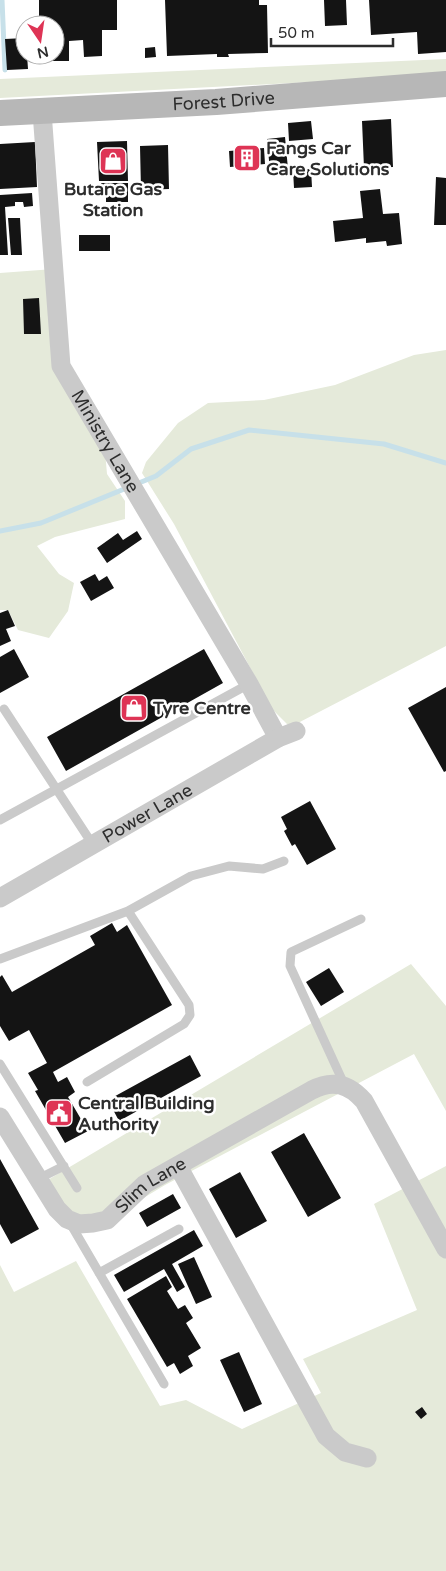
<svg xmlns="http://www.w3.org/2000/svg" width="446" height="1571" font-family="'Varela Round',sans-serif">
<style>
.green{fill:#e5eada}
.lines{fill:none;stroke-linecap:round;stroke-linejoin:round}
.stream{stroke:#c7e0e9;stroke-width:5}
.building{fill:#141414}
.lane{stroke:#cacaca;stroke-width:9}
.street{stroke:#cacaca;stroke-width:19}
.secondary{stroke:#b7b7b7;stroke-width:26}
.labels{text-anchor:middle;stroke-width:5;stroke-linejoin:round;paint-order:stroke}
.street-label{font-size:18px;fill:#2d2d2d;stroke:#fff}
.poi-label{font-size:18px;font-weight:bold;fill:#2d2d2d;stroke:#fff;text-anchor:start}
</style>
<rect width="100%" height="100%" fill="#fff"/>
<path class="green" d="M446,59V75L0,98V79Z
M54,269L61,366L104,440L107,474L125,501V519L55,537L37,546L59,574L74,583L68,611L49,638L18,630L8,610H0V273Z
M446,350V646L296,724L289,726L272,709L174,524L142,473L146,462L178,423L208,403L264,400L335,385L414,355Z
M411,964L446,1006V1111L414,1054L165,1185L107,1220L79,1224L41,1184Z
M446,1166V1571H0V1265L14,1292L76,1261L160,1406L186,1400L242,1429L321,1393L303,1359L417,1310L374,1204Z"/>
<g class="lines">
<path class="stream" d="M2,0L5,70
M0,531L41,523L156,476L191,449L249,430L384,444L446,463"/>
</g>
<path class="building" d="M39,0H117V30H102V56L84,57L83,40L69,41V61H40V55H55V25H39Z
M165,0H259V5H267L268,53L228,54L229,57H217V54L167,56Z
M324,0H346L347,25L325,26Z
M369,0H446V52L418,54L417,32L371,35Z
M25,38V55H27L28,69L7,70L5,39Z
M155,47L156,57L145,58V48Z
M391,119L393,167L364,168L362,121Z
M311,121L313,139L289,141L288,123Z
M285,137L288,169L270,171L267,139Z
M127,141L128,181H99L97,142Z
M35,142L37,187L0,189V144Z
M168,145L169,189L141,190L140,146Z
M264,148L265,164L230,167L229,151Z
M311,169L312,187L294,188L293,170Z
M436,177L446,178V225H434Z
M101,183H128V202H106V196H101Z
M380,189L383,214L399,213L402,244L387,246L386,241L366,243V238L335,242L333,221L363,218L360,191Z
M32,193L33,206L24,207L23,202H15V206L5,207L8,255H0V195Z
M8,218H20L22,255H11Z
M79,235H110V251H79Z
M39,298L41,334H24L23,299Z
M137,531L142,539L107,563L97,548L118,533L123,540Z
M95,574L99,581L107,576L114,588L91,601L80,582Z
M8,610L15,626L6,629L11,641L0,646V613Z
M14,649L29,677L0,693V657Z
M204,649L223,683L66,771L47,737Z
M446,687V771L444,772L408,708Z
M310,801L336,849L307,865L295,844L292,846L284,831L287,829L281,817Z
M112,923L117,932L127,925L172,1005L53,1072L58,1082L67,1077L75,1092L68,1097L88,1131L65,1143L35,1091L38,1090L28,1073L47,1063L29,1030L9,1041L0,1026V977L2,975L12,992L95,945L90,936Z
M329,968L344,992L321,1006L306,982Z
M190,1055L201,1076L119,1121L108,1100Z
M304,1133L341,1198L308,1217L271,1152Z
M0,1159L39,1229L11,1244L0,1224Z
M240,1172L267,1221L236,1238L209,1189Z
M173,1194L181,1208L147,1227L139,1213Z
M194,1230L203,1246L172,1264L185,1287L177,1292L164,1269L124,1292L114,1275Z
M194,1257L212,1297L196,1304L178,1264Z
M166,1276L172,1287L167,1291L178,1309L185,1305L193,1318L186,1323L201,1348L188,1356L193,1366L180,1374L174,1363L167,1367L127,1299Z
M239,1352L262,1404L244,1412L220,1360Z
M422,1407L427,1414L421,1419L415,1412Z"/>
<g class="lines">
<path class="lane" d="M4,709L93,845
M0,820L249,684
M0,959L128,911L191,876L229,866L263,869L284,861
M0,1064L77,1188
M87,1082L184,1024L190,1015L189,1005L128,911
M344,1084L290,966L291,952L361,919
M38,1179L64,1166
M70,1223L164,1384
M99,1273L179,1229"/>
<g class="street">
<path id="s1" d="M42,112L61,366L249,684L278,738"/>
<path id="s2" d="M0,898L278,738L296,731"/>
<path id="s3" d="M0,1117L57,1209L67,1219L79,1224L93,1223L107,1220L145,1184L312,1090C333,1079 349,1084 364,1101L446,1249"/>
<path d="M178,1166L326,1436L345,1452L367,1458"/>
</g>
<path class="secondary" id="s4" d="M0,113L216,102L446,84"/>
</g>
<defs>
<g id="building-square" transform="scale(1.4375)"><rect x="-9" y="-9" width="18" height="18" rx="4" fill="#de3455" stroke="#fff"/><path d="M-4-6H4V6H1V3H-1V6H-4ZM-2.5-4.3h1.7v1.8h-1.7ZM.8-4.3h1.7v1.8H.8ZM-2.5-1h1.7V.8h-1.7ZM.8-1h1.7V.8H.8Z" fill="#fff"/></g>
<g id="shop-square" transform="scale(1.4375)"><rect x="-9" y="-9" width="18" height="18" rx="4" fill="#de3455" stroke="#fff"/><path d="M-5-2.5h2.3a2.7 3.5 0 0 1 5.4 0H5L5.5 6h-11ZM-1.5-2.5h3a1.5 2.3 0 0 0-3 0Z" fill="#fff"/></g>
<g id="civic-square" transform="scale(1.4375)"><rect x="-9" y="-9" width="18" height="18" rx="4" fill="#de3455" stroke="#fff"/><path d="M-.6-6.5H3V-4.5H.6V-3L4-1V1h2V6H-6V1h2V-1L-.6-3ZM-1.2 2.5V6h2.4V2.5Z" fill="#fff"/></g>
</defs>
<g fill-rule="evenodd">
<use href="#building-square" x="247" y="158"/>
<use href="#shop-square" x="113" y="161"/>
<use href="#shop-square" x="134" y="708"/>
<use href="#civic-square" x="59" y="1113"/>
</g>
<g class="labels">
<g class="street-label">
<text dy="6" stroke="none"><textPath href="#s4" startOffset="224">Forest Drive</textPath></text>
<text dy="6" stroke="none"><textPath href="#s1" startOffset="342">Ministry Lane</textPath></text>
<text dy="6" stroke="none"><textPath href="#s2" startOffset="170">Power Lane</textPath></text>
<text dy="6" stroke="none"><textPath href="#s3" startOffset="220">Slim Lane</textPath></text>
</g>
<g class="poi-label">
<text x="266" y="154">Fangs Car<tspan x="266" dy="21">Care Solutions</tspan></text>
<text x="113" y="195" text-anchor="middle">Butane Gas<tspan x="113" dy="21">Station</tspan></text>
<text x="153" y="714">Tyre Centre</text>
<text x="78" y="1109">Central Building<tspan x="78" dy="21">Authority</tspan></text>
</g>
</g>
<g transform="translate(40 40) rotate(167)"><circle r="24" fill="#ffffff" stroke="#ababab"/>
<path d="M0-4L9 19L0 12L-9 19Z" fill="#de3455"/>
<text y="-8" font-size="14" font-weight="bold" text-anchor="middle" fill="#2d2d2d">N</text>
</g>
<path d="M271 38v8h122v-8" fill="none" stroke="#2d2d2d" stroke-width="2.5"/>
<text x="278" y="38" font-size="15" fill="#2d2d2d" stroke="#ffffff" stroke-width="4" paint-order="stroke">50 m</text>
</svg>
